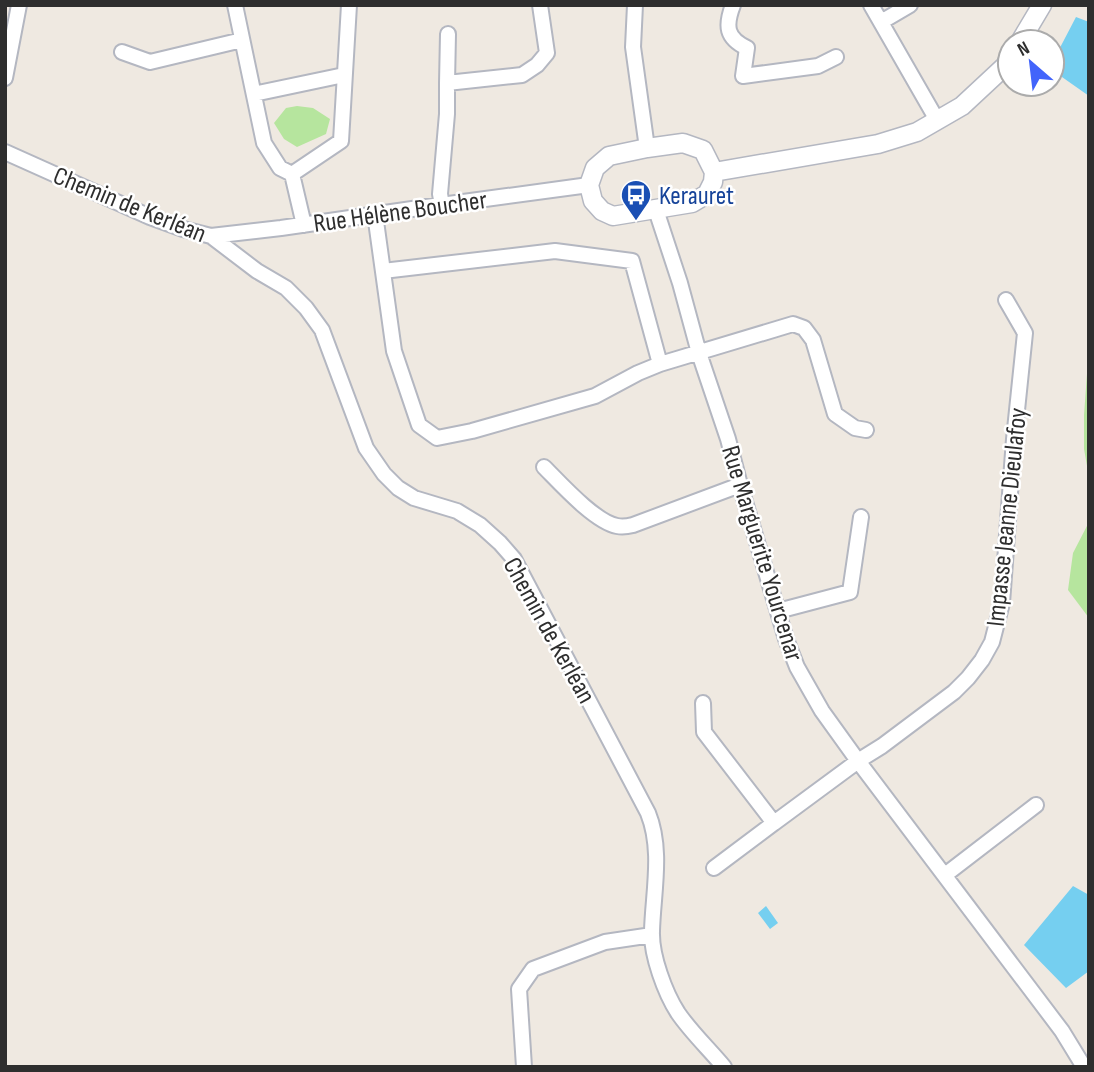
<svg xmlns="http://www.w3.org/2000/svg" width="1094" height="1072" font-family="'Sofia Sans Condensed',sans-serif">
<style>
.green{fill:#b6e59e}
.water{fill:#75cff0}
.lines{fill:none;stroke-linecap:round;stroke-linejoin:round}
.minor-casing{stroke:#b4b7c1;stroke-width:18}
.tertiary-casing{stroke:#b4b7c1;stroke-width:21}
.minor{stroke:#fff;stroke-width:14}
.tertiary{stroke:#fff;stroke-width:18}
.labels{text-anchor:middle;stroke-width:5;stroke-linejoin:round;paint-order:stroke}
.transit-label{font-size:26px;fill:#164399;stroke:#fff;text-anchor:start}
.street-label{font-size:26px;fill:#2e2e2e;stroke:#fff}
</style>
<rect width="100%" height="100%" fill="#efe9e1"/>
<path class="green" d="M297,106L313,108L330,119L326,134L297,147L284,139L274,123L286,108Z
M1089,346V477L1084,449V415Z
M1089,522V618L1068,590L1073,553Z"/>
<path class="water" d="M1076,17L1089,22V96L1052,70V63Z
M1073,886L1089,895V971L1066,988L1024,945Z
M766,906L778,923L770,929L758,913Z"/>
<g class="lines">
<g class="minor-casing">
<path id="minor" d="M235,5L264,143L280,168L292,174
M635,5L633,47L647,148
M733,5C725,26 726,38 747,48L743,76L818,66L836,57
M871,5L937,120
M881,22L910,5
M122,52L150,62L242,40
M5,78L19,5
M447,83L448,34
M254,94L344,75
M5,152L150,217L183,229L211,236L257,271L286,288L306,308L322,330L366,448L384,474L398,488L414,498L457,511L480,525L500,543L514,559L648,813C663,850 653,893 652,931C651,955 665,993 678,1013C691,1032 709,1049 724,1067
M292,174L341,141L349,5
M292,174L304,225
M442,205L440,194L447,114V83L522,75L537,65L547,53L540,5
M656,210L680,283L699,353L728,439L740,485L786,639L797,667L822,711L858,761L1062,1031L1084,1067
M375,214L394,351L419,425L437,438L472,431L595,396L638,373L660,364L793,324L804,328L813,340L835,414L855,428L866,430
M211,236L281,228L419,208L589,185
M383,271L555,251L632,261L660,364
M544,467C560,483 595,522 617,526C622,527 629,526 633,525L740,485
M778,611L850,592L861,517
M703,703L704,732L774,823L858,761L882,746L954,692L968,678L982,660L992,642L1002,603L1014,439L1025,333L1006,300
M714,868L774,823
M945,875L1036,805
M524,1067L519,989L533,969L605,942L652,935"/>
</g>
<g class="tertiary-casing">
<path id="tertiary" d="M1020,42L1042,5
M683,143L703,150L714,172L713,182L707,194L692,203L613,216L602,211L593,201L589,185L595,168L609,156L647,148Z
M714,172L878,144L917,132L962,106L1005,66L1010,57"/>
</g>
<use href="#minor" class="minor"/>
<use href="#tertiary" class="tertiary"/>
</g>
<defs>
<g id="bus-pin" transform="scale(1.575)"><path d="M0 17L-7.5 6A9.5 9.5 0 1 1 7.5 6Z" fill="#1a4fb4" stroke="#fff"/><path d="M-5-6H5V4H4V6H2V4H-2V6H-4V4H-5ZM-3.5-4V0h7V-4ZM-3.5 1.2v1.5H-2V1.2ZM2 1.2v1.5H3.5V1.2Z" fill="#fff"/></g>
</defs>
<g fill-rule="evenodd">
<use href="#bus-pin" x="636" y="195"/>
</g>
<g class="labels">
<g class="transit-label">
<text x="659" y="204">Kerauret</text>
</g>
<g class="street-label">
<text transform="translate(130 204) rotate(22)" y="9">Chemin de Kerléan</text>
<text transform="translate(400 211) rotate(-8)" y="9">Rue Hélène Boucher</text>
<text transform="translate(1006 517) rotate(-84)" y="9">Impasse Jeanne Dieulafoy</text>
<text transform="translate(763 553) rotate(73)" y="9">Rue Marguerite Yourcenar</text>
<text transform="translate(550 630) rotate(61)" y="9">Chemin de Kerléan</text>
</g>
</g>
<rect width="1094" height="1072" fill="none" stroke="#2e2e2e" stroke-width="14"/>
<g transform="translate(1031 63) rotate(332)"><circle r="33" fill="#ffffff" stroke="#ababab" stroke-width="2"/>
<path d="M0-5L12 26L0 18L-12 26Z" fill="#4264fb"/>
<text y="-10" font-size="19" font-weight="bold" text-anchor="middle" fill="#2e2e2e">N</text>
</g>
</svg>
